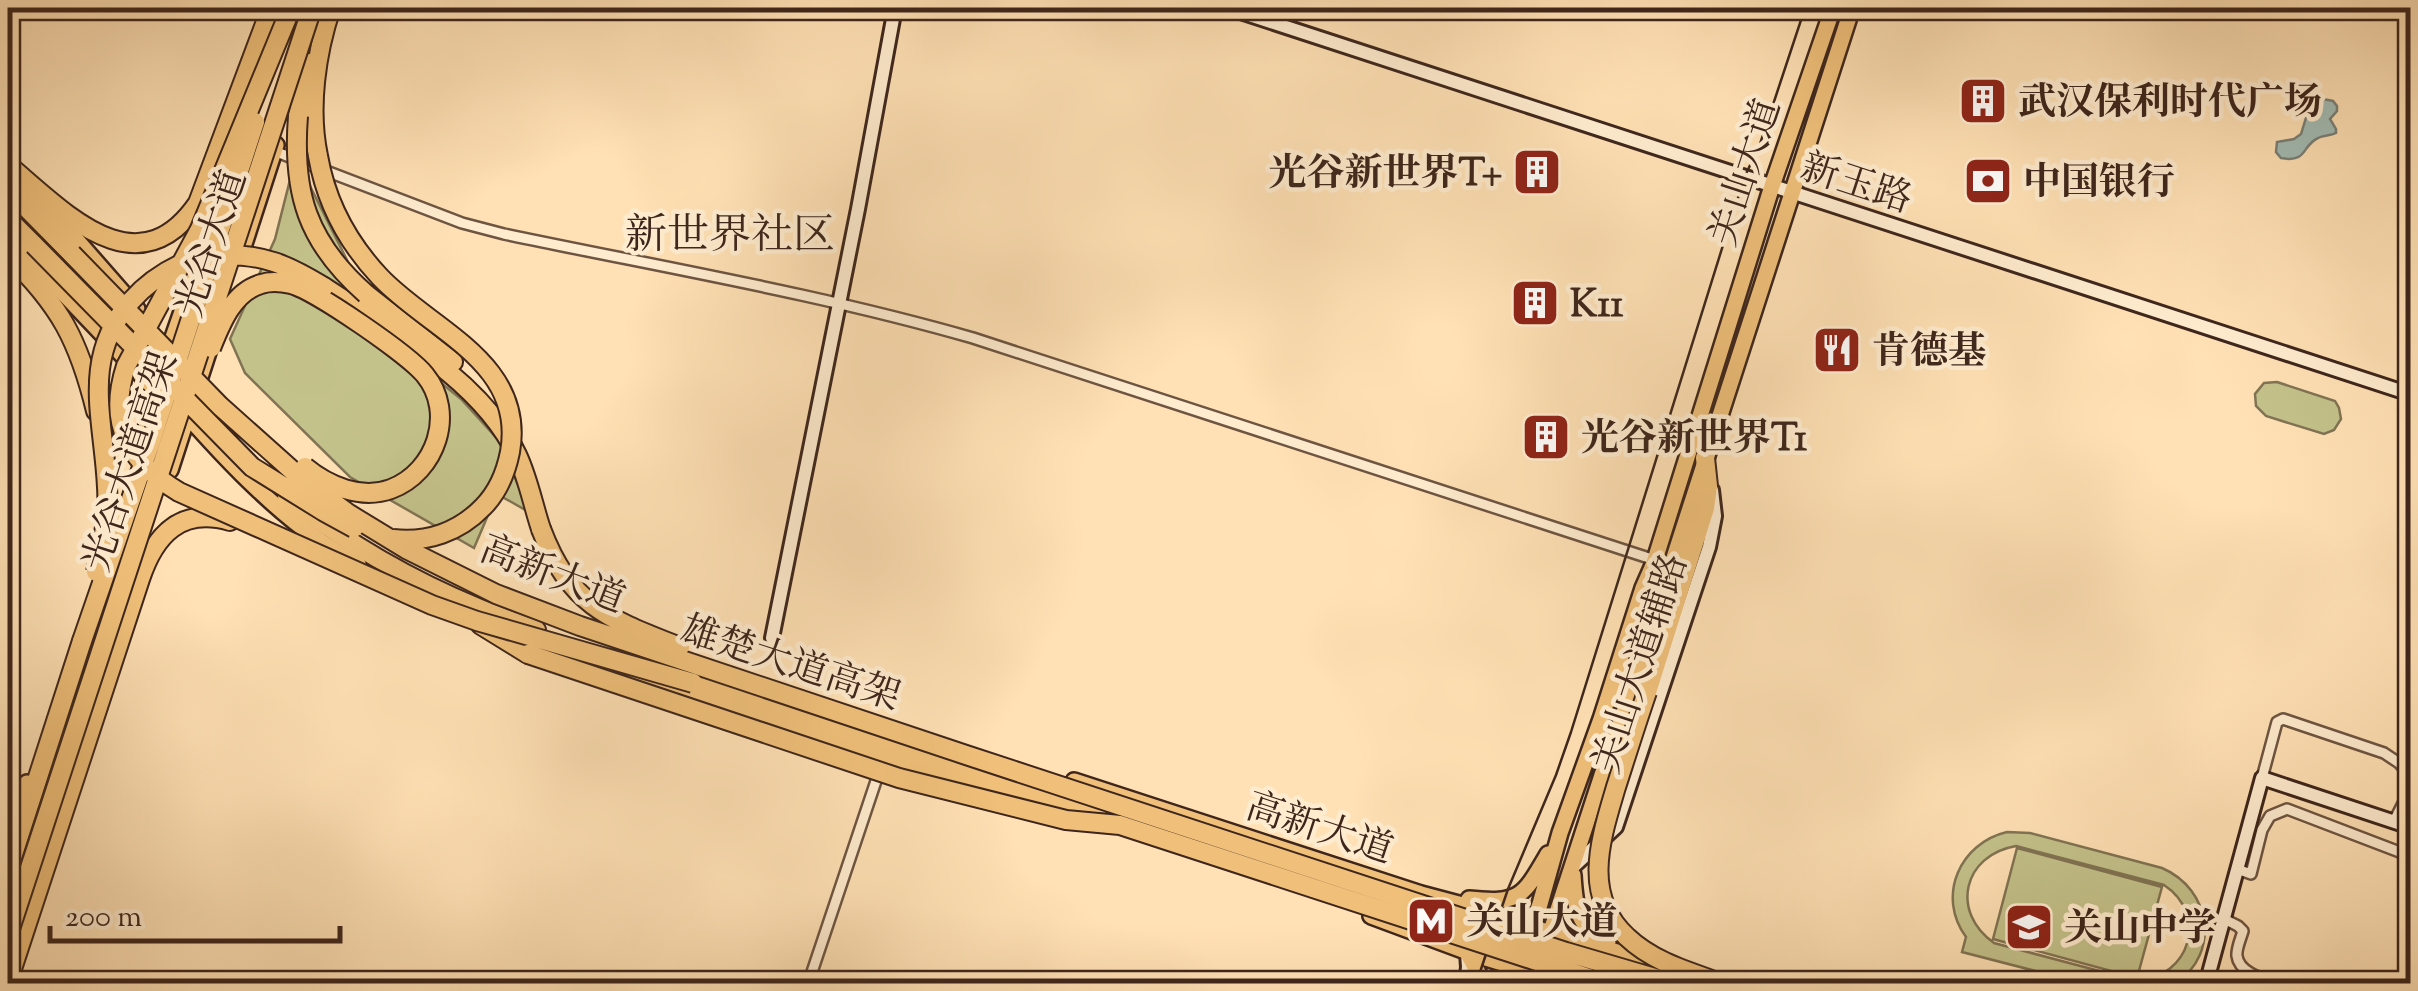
<svg xmlns="http://www.w3.org/2000/svg" width="2418" height="991" font-family="'Sorts Mill Goudy','Noto Serif SC',serif">
<style>
.green{fill:#c4c28b;stroke:#817454;stroke-width:2.5;fill-rule:evenodd}
.water{fill:#a2bcb5;stroke:#7a8078;stroke-width:2.5}
.lines{fill:none;stroke-linecap:round;stroke-linejoin:round}
.street-casing{stroke:#6e5542;stroke-width:14}
.secondary-casing{stroke:#3e261c;stroke-width:18}
.primary-casing{stroke:#3e261c;stroke-width:20}
.highway-casing{stroke:#3e261c;stroke-width:22}
.street{stroke:#ffeccf;stroke-width:9}
.secondary{stroke:#ffeccf;stroke-width:12}
.primary{stroke:#f0c07a;stroke-width:15}
.highway{stroke:#f0c07a;stroke-width:18}
.tram{stroke:#3e261c;stroke-width:2.5}
.highway-bridge-casing{stroke:#3e261c;stroke-width:22;stroke-linecap:butt}
.highway-bridge{stroke:#f0c07a;stroke-width:18}
.labels{text-anchor:middle;stroke-width:9;stroke-linejoin:round;paint-order:stroke}
.poi-label{font-size:38px;font-weight:bold;fill:#3e261c;stroke:#ffeccf;text-anchor:start}
.street-label{font-size:38px;fill:#3e261c;stroke:#ffeccf}
.quarter-label{font-size:42px;fill:#3e261c;stroke:#ffeccf}
</style>
<rect width="100%" height="100%" fill="#ffe1b5"/>
<filter id="stains"><feTurbulence type="fractalNoise" baseFrequency=".002" numOctaves="4"/><feColorMatrix values="0 0 0 0 .2 0 0 0 0 .09 0 0 0 0 .02 0 0 0 .5 -.17"/></filter>
<radialGradient id="worn" r=".72"><stop offset=".6" stop-color="#630" stop-opacity="0"/><stop offset="1" stop-color="#630" stop-opacity=".3"/></radialGradient>
<path class="green" d="M291,176L308,182L354,274L410,358L461,399L501,443L529,512L497,494L474,548L350,477L245,373L230,339L275,239Z
M2277,382L2335,401L2339,408L2341,419L2334,430L2324,434L2266,416L2256,406L2255,394L2264,383Z
M2007,832L2030,833L2162,868C2211,889 2221,953 2176,983H2082L1962,952L1966,937C1936,896 1960,843 2007,832ZM2016,846L2164,885C2209,915 2190,977 2137,981L1994,943C1950,912 1963,855 2016,846Z
M2017,848L2162,887L2137,978L1993,939Z"/>
<path class="water" d="M2323,99L2333,101L2337,106V111L2330,119L2336,129V133C2330,136 2324,135 2318,138C2301,146 2308,163 2281,158L2276,152L2277,142L2294,139L2301,134L2309,108Z"/>
<g class="lines">
<g class="street-casing">
<path id="street" d="M274,151L462,223L504,234C661,267 820,294 973,338L1655,560
M2262,778L2277,722L2283,719L2384,753L2399,763L2410,775
M2394,821L2410,790
M2237,869L2251,874L2262,830L2270,816L2287,809L2410,856
M2224,919L2238,926L2243,931C2241,938 2236,949 2237,956C2239,973 2264,979 2278,984
M808,984L879,772"/>
</g>
<g class="secondary-casing">
<path id="secondary" d="M1228,8L2410,394
M772,638L858,209L895,8
M1573,867L1616,827L1709,547L1715,516L1712,490
M1466,984L1468,967L1467,953
M2206,984L2262,778L2410,827"/>
</g>
<g class="primary-casing">
<path id="primary" d="M8,177L59,220L137,309
M8,235L150,384L159,383C214,447 283,525 358,564
M243,247L276,145
M143,439L162,369L216,214
M170,470L212,340
M586,660L748,717L992,793
M1074,781L1421,894L1485,911L1571,940L1629,955L1662,968
M8,841L27,783
M1573,875C1575,909 1577,926 1608,943
M1469,899C1520,904 1523,897 1548,854
M1371,916L1476,955L1571,984
M1548,940L1602,775L1613,746L1852,8
M1466,950L1484,984
M1513,984L1540,904L1560,833L1601,719L1643,588L1654,563L1772,186L1833,8"/>
</g>
<g class="highway-casing">
<path id="highway" d="M298,116L309,63
M318,156C308,108 316,53 331,8
M8,165C64,212 137,292 198,203L271,8
M8,189L72,254
M8,219L34,245
M8,255C60,305 79,341 96,411
M324,287C390,331 482,380 517,455C528,478 533,505 541,529
M366,294L453,362
M287,496C360,555 448,600 536,630
M481,625L528,654
M679,679L1105,820
M1647,692L1705,508L1708,486L1705,458
M8,870L82,641
M8,981L140,579C155,534 181,507 230,521"/>
</g>
<use href="#street" class="street"/>
<use href="#secondary" class="secondary"/>
<use href="#primary" class="primary"/>
<use href="#highway" class="highway"/>
<path class="tram" d="M1476,984L1508,889L1556,775L1571,732L1734,210L1745,176L1760,144L1805,8"/>
<g class="highway-bridge-casing">
<path id="highway-bridge" d="M291,8L200,229L126,366C107,424 129,462 179,492L432,605L477,621L693,683
M298,116C292,193 307,242 366,294
M318,156C326,202 348,243 380,277C430,330 526,362 510,452C506,472 497,493 483,507C459,532 427,543 393,539
M34,245L252,467L323,511L354,528
M72,254L220,406L304,481L349,514L408,550L496,594L580,626L966,755L1566,952L1675,984
M221,255C264,254 288,265 324,287
M211,348C221,323 233,292 261,284C270,281 282,282 291,284C315,290 409,355 425,375C456,413 436,472 391,489C361,500 328,486 305,467
M541,529C570,606 609,619 680,647
M96,572C102,545 109,516 107,487C104,419 80,359 131,301C145,285 162,273 181,264
M82,641L150,444L255,122
M528,654L899,778L1066,820L1120,825L1607,984
M1647,692C1636,724 1626,756 1616,787C1601,838 1581,895 1627,937C1653,962 1690,972 1723,984
M8,935L312,8"/>
</g>
<use href="#highway-bridge" class="highway-bridge"/>
</g>
<defs>
<g id="building-square" transform="scale(2.5)"><rect x="-9" y="-9" width="18" height="18" rx="4" fill="#8f2418" stroke="#ffeccf"/><path d="M-4-6H4V6H1V3H-1V6H-4ZM-2.5-4.3h1.7v1.8h-1.7ZM.8-4.3h1.7v1.8H.8ZM-2.5-1h1.7V.8h-1.7ZM.8-1h1.7V.8H.8Z" fill="#fff"/></g>
<g id="bank-square" transform="scale(2.5)"><rect x="-9" y="-9" width="18" height="18" rx="4" fill="#8f2418" stroke="#ffeccf"/><path d="M-6-4H6V4H-6ZM0-2.3a2.3 2.3 0 1 0 0 4.6a2.3 2.3 0 1 0 0-4.6Z" fill="#fff"/></g>
<g id="restaurant-square" transform="scale(2.5)"><rect x="-9" y="-9" width="18" height="18" rx="4" fill="#8f2418" stroke="#ffeccf"/><path d="M-5-6h1v4h1v-4h1v4h1v-4h1v5L-1.5 .5V6h-2V.5L-5-1ZM5-6V6H3V1.5H1.5Q1.5-4 5-6Z" fill="#fff"/></g>
<g id="metro-square" transform="scale(2.5)"><rect x="-9" y="-9" width="18" height="18" rx="4" fill="#8f2418" stroke="#ffeccf"/><path d="M-5.5 5V-5H-3L0 0L3-5H5.5V5H3V-.5L0 4L-3-.5V5Z" fill="#fff"/></g>
<g id="school-square" transform="scale(2.5)"><rect x="-9" y="-9" width="18" height="18" rx="4" fill="#8f2418" stroke="#ffeccf"/><path d="M0-5L7-2L0 1L-7-2ZM-4 1L0 2.5L4 1V4Q0 6-4 4Z" fill="#fff"/></g>
</defs>
<g fill-rule="evenodd">
<use href="#building-square" x="1983" y="101"/>
<use href="#building-square" x="1537" y="172"/>
<use href="#bank-square" x="1988" y="181"/>
<use href="#building-square" x="1535" y="303"/>
<use href="#restaurant-square" x="1837" y="350"/>
<use href="#building-square" x="1546" y="437"/>
<use href="#metro-square" x="1431" y="921"/>
<use href="#school-square" x="2029" y="927"/>
</g>
<g class="labels">
<g class="poi-label">
<text x="2018" y="114">武汉保利时代广场</text>
<text x="1502" y="185" text-anchor="end">光谷新世界T+</text>
<text x="2023" y="194">中国银行</text>
<text x="1570" y="316">K11</text>
<text x="1872" y="363">肯德基</text>
<text x="1581" y="450">光谷新世界T1</text>
<text x="1466" y="934">关山大道</text>
<text x="2064" y="940">关山中学</text>
</g>
<g class="street-label">
<text transform="translate(1744 172) rotate(-72)" y="13">关山大道</text>
<text transform="translate(1857 182) rotate(18)" y="13">新玉路</text>
<text transform="translate(210 243) rotate(-72)" y="13">光谷大道</text>
<text transform="translate(129 461) rotate(-72)" y="13">光谷大道高架</text>
<text transform="translate(553 573) rotate(21)" y="13">高新大道</text>
<text transform="translate(791 662) rotate(18)" y="13">雄楚大道高架</text>
<text transform="translate(1639 663) rotate(-72)" y="13">关山大道辅路</text>
<text transform="translate(1320 827) rotate(18)" y="13">高新大道</text>
</g>
<g class="quarter-label">
<text x="730" y="248">新世界社区</text>
</g>
</g>
<rect width="2418" height="991" fill="none" stroke="#ffe1b5" stroke-width="40"/>
<rect x="10" y="10" width="2398" height="971" fill="none" stroke="#3e261c" stroke-width="5"/>
<rect x="20" y="20" width="2378" height="951" fill="none" stroke="#3e261c" stroke-width="2.5"/>
<path d="M50 926v15h290v-15" fill="none" stroke="#3e261c" stroke-width="5"/>
<text x="65" y="926" font-size="30" fill="#3e261c" stroke="#ffeccf" stroke-width="8" paint-order="stroke">200 m</text>
<rect width="100%" height="100%" filter="url(#stains)"/>
<rect width="100%" height="100%" fill="url(#worn)"/>
</svg>
